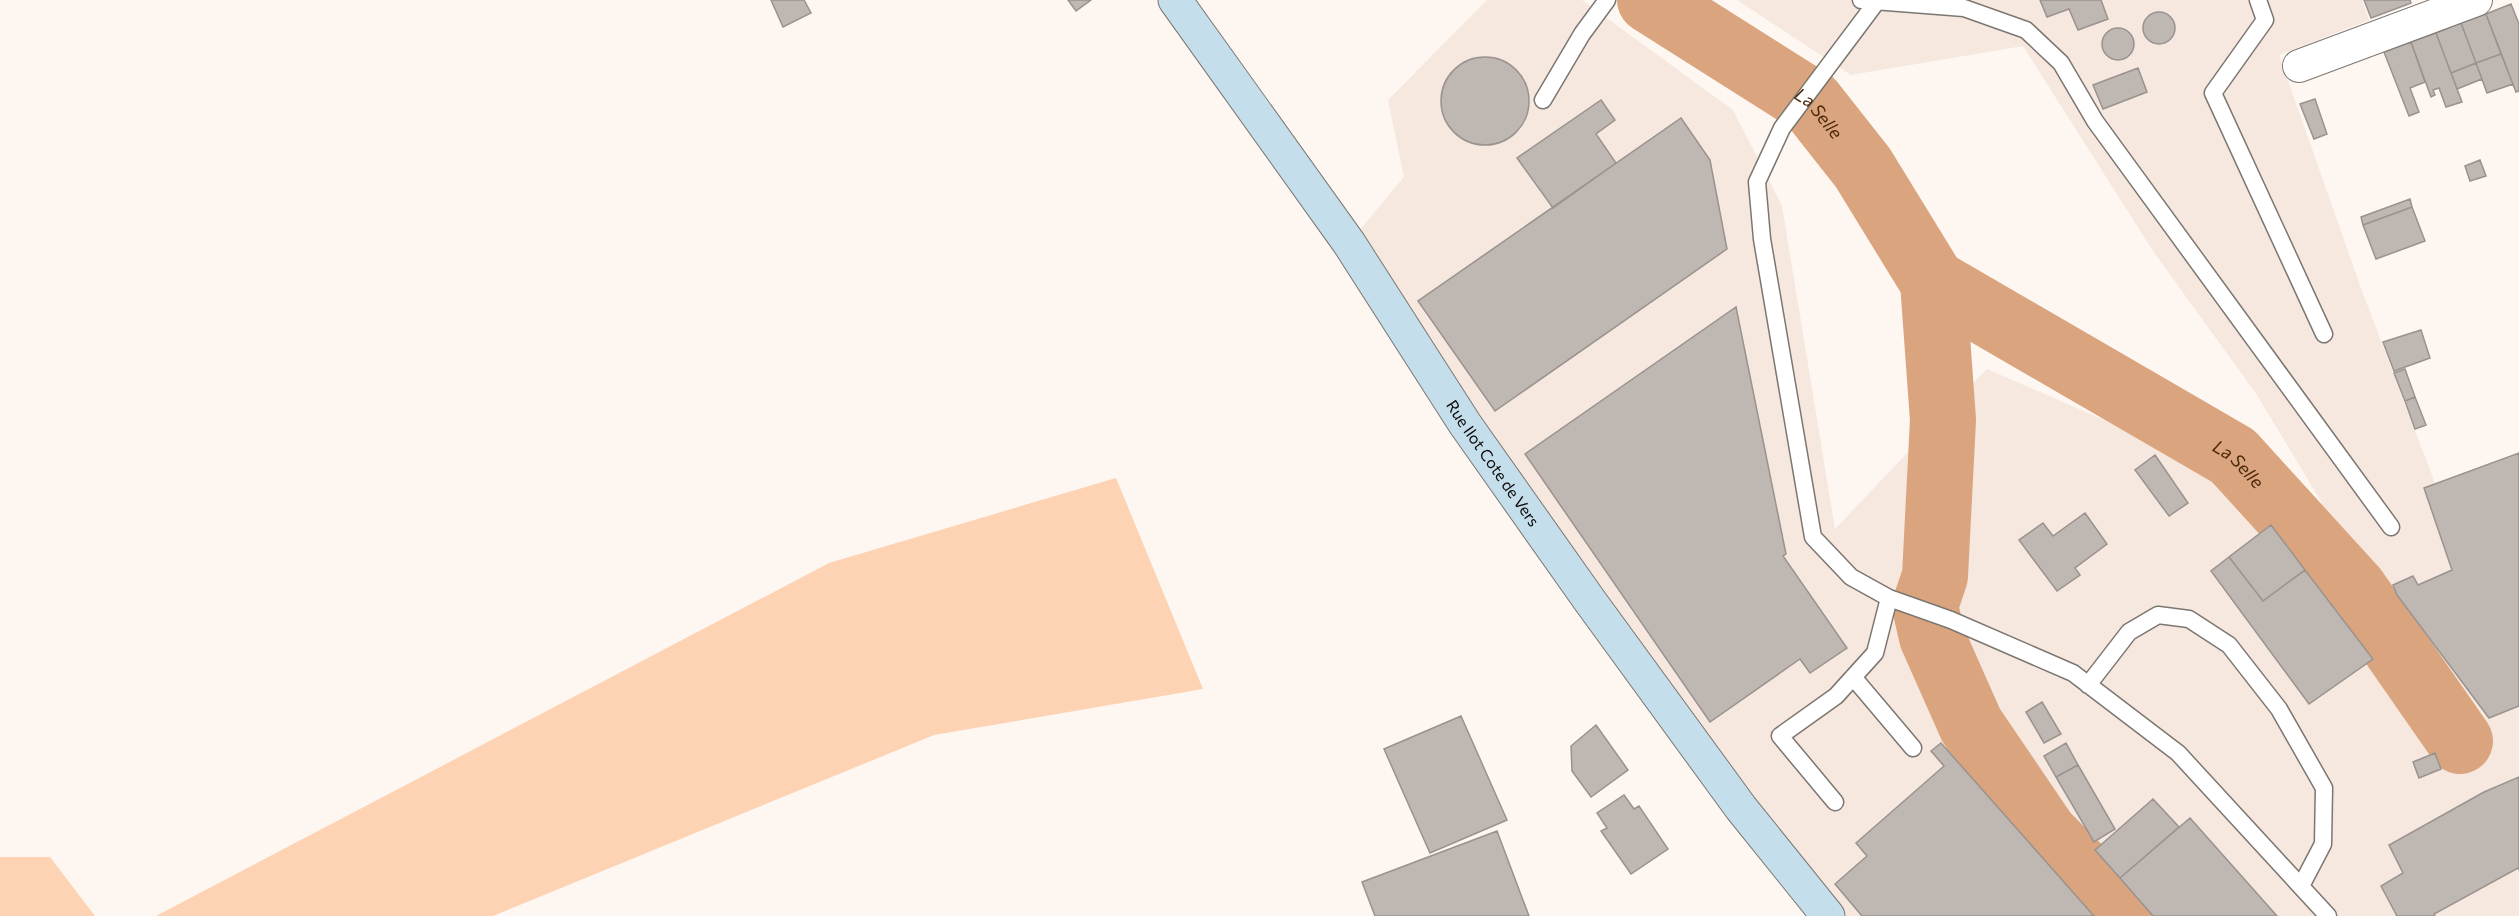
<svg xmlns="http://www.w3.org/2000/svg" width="2519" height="916" font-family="Commissioner,sans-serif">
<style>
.built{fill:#f6e8df}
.green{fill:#fdd3b4}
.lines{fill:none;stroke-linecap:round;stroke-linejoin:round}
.river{stroke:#daa57e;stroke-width:66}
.building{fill:#beb7b2;stroke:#99928e;stroke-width:1.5}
.lane-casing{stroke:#7c7671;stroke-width:19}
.street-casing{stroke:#7c7671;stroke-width:34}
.secondary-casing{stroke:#7c7671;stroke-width:35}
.lane{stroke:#fff;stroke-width:16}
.street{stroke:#fff;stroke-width:32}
.secondary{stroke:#c4deec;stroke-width:33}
.labels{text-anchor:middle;stroke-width:6;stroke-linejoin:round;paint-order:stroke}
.street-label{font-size:16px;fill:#0e0b0a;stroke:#fff}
.water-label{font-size:18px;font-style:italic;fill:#4c290a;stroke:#fff}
</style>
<rect width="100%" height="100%" fill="#fdf6f1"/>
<path class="built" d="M1487,0H1582L1733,110L1782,206L1835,529L1987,369L2217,469L2255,512L2322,503L2257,395L2153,251L2023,46L1851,75L1737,0H2362L2369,20L2279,55L2362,291L2435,483L2519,453V916H1828L1349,243L1404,177L1388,100Z"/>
<path class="green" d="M1116,478L1203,689L934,735L493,916H156L829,563Z
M0,857H50L95,916H0Z"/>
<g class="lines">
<g class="river">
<path id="s1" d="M1650,0L1811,102L1863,168L1933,282L1943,420L1935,576L1925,606L1932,637L1971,725L2045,834L2126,916"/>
<path id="s2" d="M1933,282L2233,456L2355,590L2460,741"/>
</g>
</g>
<path class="building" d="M771,0H804L811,13L783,27Z
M1068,0H1091L1076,11Z
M2040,0H2101L2108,19L2078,30L2069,9L2047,17Z
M2364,0H2410L2411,3L2371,18Z
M2511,4L2519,24V91L2516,92L2486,14Z
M2143 28a16 16 0 1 1 32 0a16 16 0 1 1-32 0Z
M2486,14L2501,54L2476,63L2461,23Z
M2461,23L2476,63L2451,73L2436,33Z
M2102 44a16 16 0 1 1 32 0a16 16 0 1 1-32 0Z
M2436,33L2462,102L2446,107L2439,88L2433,90L2435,95L2431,97L2411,42Z
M2411,42L2425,82L2410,88L2419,112L2409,116L2384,52Z
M2501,54L2513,84L2487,93L2476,63Z
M1441 101a44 44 0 1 1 88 0a44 44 0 1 1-88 0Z
M2476,63L2482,79L2457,89L2451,73Z
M2138,68L2147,92L2103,109L2093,85Z
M2315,99L2327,134L2314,139L2300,104Z
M1601,100L1615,120L1596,134L1616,163L1553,208L1517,158Z
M1681,118L1710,160L1727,249L1495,411L1418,301Z
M2480,160L2486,176L2470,181L2465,166Z
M2410,199L2412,207L2363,225L2361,217Z
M2412,207L2425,241L2376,259L2363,225Z
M1736,307L1786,554L1783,556L1847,648L1810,673L1800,659L1710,722L1525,454Z
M2421,330L2430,358L2394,371L2383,342Z
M2405,369L2415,397L2405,401L2394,373Z
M2415,397L2426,425L2415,429L2405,401Z
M2519,453V706L2489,718L2397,595L2393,585L2413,576L2418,585L2452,570L2424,488Z
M2155,455L2188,503L2169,516L2135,470Z
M2085,513L2107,544L2075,568L2080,575L2057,591L2019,540L2043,523L2053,536Z
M2271,525L2305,570L2263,601L2229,557Z
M2229,557L2263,601L2305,570L2373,659L2309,704L2211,571Z
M2042,702L2061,734L2044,743L2026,712Z
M1461,716L1507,820L1430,853L1384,749Z
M1596,725L1628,770L1591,797L1572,771L1571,746Z
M1941,743L2094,916H1862L1835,884L1867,856L1856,843L1944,766L1931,751Z
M2066,743L2078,765L2056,777L2044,756Z
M2435,753L2441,769L2419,778L2413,762Z
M2078,765L2115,829L2094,842L2056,777Z
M2519,777V870L2518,868L2434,914L2435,916H2397L2381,886L2403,873L2389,845L2484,792Z
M1624,795L1634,809L1639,806L1668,849L1631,874L1601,831L1607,828L1597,813Z
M2153,799L2179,827L2120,878L2095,850Z
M2190,818L2277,916H2153L2120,878Z
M1497,831L1529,916H1375L1362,882Z"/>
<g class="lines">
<g class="lane-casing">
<path id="lane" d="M1861,0L1964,8L2026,30L2061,63L2095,121L2391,527
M1878,0L1782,128L1757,182L1762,239L1813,537L1851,577L1889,598L1951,620L2073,673L2178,753L2328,916
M2258,0L2265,20L2213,93L2324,334
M1543,100L1582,34L1607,0
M1853,677L1913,748
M2088,685L2129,632L2158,615L2189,619L2229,645L2279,709L2324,788L2323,844L2301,886
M1835,802L1780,736L1836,696L1875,653L1889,598"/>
</g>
<g class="street-casing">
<path id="street" d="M2299,66L2476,0"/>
</g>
<g class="secondary-casing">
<g id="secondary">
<path id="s3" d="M1175,0L1349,243L1465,424L1590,601L1741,808L1828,916"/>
</g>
</g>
<use href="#lane" class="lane"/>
<use href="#street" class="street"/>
<use href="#secondary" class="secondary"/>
</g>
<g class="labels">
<g class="street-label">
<text dy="6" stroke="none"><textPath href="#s3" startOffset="562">Rue Ilot Cote de Vers</textPath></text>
</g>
<g class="water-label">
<text dy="6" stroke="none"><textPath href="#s1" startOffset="204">La Selle</textPath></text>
<text dy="6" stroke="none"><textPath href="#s2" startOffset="356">La Selle</textPath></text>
</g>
</g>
</svg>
